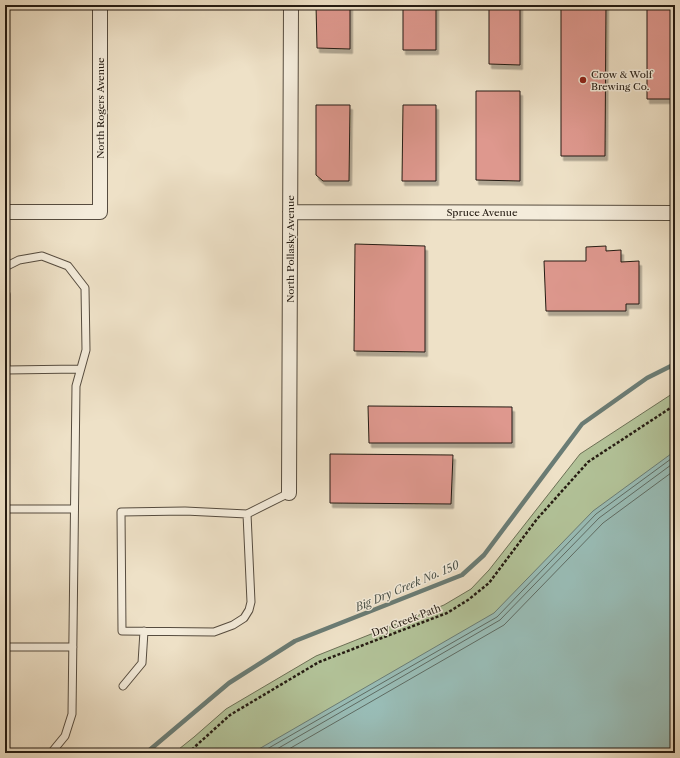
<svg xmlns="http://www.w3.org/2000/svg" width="680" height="758" font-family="'Libre Caslon Text',serif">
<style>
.green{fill:#b3c49a;stroke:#6c7056}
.water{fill:#99bdb7;stroke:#6a7c75}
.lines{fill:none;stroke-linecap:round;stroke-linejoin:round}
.shore{stroke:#5e6c64;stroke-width:1}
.stream{stroke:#6a7c75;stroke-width:4.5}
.building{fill:#de988e;stroke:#241b12;filter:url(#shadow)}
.lane-casing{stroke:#564c3f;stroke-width:9}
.street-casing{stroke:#564c3f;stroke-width:16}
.path{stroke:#241b12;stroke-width:2.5;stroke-dasharray:3 2;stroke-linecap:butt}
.lane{stroke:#f4ecdb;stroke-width:7}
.street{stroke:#f4ecdb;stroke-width:14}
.poi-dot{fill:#8f2418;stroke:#f4ecdb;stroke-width:1.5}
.labels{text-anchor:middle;stroke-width:3;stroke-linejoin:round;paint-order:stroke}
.poi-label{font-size:10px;fill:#241b12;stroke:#f4ecdb;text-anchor:start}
.street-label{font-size:10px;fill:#241b12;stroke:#f4ecdb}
.water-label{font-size:11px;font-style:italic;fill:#4d544c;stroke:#f4ecdb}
</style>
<defs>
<filter id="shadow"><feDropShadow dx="2.5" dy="4.5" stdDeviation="0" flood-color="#0004"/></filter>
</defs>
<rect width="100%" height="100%" fill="#eee1c7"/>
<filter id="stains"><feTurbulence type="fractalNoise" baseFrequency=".005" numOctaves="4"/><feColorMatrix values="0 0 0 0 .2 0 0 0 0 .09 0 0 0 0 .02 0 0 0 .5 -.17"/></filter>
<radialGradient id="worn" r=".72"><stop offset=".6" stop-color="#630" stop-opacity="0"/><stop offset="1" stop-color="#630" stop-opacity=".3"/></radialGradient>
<path class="green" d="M675,392V753H174L194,737L226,709L316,656L444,605L471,589L489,570L580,454Z"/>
<path class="water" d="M675,451V753H252L494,613L593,511Z"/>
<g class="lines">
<path class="shore" d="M260,753L497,617L596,514L675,456
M270,753L500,620L599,518L675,462
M282,753L504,625L603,523L675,470"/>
<path class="stream" d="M146,753L229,683L295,641L462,575L484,555L582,424L647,378L675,364"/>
</g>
<path class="building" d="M316,5H350V49L317,48Z
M403,5H436V50H403Z
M489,5H520V65L489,64Z
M561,5H606L605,156H561Z
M647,5H675V99H647Z
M476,91H520V181L476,180Z
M316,105H350L349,181H323L316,175Z
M403,105H436V181H402Z
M355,244L425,246V352L354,351Z
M606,246V251L621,250V262L639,261V304H626V311H546L544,261H586V247Z
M368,406L512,407V443H369Z
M330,454L453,455L451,504L330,503Z"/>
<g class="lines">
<g class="lane-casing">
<path id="lane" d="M5,267L19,260L42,256L68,266L85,288L86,350L76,386L72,714L65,736L51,753
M6,294V370L80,369
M5,509H74
M247,514L251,602L249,610L244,618L233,625L214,632L122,631L121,512L185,511L247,514L289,493
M5,647H73
M123,686L142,663L144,631"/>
</g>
<g class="street-casing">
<path id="street" d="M5,212H100V5
M290,212L675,213
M289,493L291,5"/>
</g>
<path class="path" d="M188,753L230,715L319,662L447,613L468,600L489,583L537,519L588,462L675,405"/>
<use href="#lane" class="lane"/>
<use href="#street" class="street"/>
</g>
<circle class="poi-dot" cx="583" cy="80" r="4"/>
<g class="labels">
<g class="poi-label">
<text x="591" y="78">Crow &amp; Wolf<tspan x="591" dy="12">Brewing Co.</tspan></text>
</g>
<g class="street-label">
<text transform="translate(100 108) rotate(-90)" y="4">North Rogers Avenue</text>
<text x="482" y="216">Spruce Avenue</text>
<text transform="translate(290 249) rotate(-90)" y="4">North Pollasky Avenue</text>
<text transform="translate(406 620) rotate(-21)" y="4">Dry Creek Path</text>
</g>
<g class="water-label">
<text transform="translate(407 586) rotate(-23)" y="4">Big Dry Creek No. 150</text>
</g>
</g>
<rect width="680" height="758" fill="none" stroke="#eee1c7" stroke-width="20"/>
<rect x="6" y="6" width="668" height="746" fill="none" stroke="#241b12" stroke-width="2"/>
<rect x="10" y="10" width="660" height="738" fill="none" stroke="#241b12"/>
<rect width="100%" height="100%" filter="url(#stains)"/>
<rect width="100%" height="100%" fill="url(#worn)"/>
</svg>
